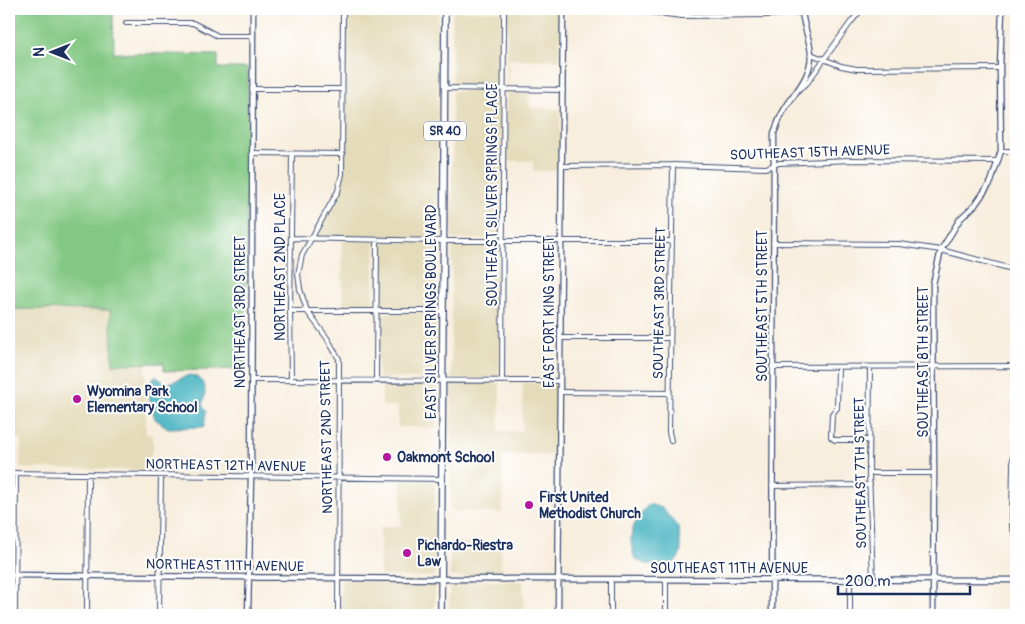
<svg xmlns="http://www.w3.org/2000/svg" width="1025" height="624" font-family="Pangolin,sans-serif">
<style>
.built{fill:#e4dbba}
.green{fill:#82c883;stroke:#4e7c70}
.water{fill:#46b4c1;stroke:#307290}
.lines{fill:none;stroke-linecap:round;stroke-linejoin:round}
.minor-casing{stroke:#3c4c71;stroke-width:6}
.tertiary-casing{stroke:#3c4c71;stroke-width:7}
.primary-casing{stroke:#3c4c71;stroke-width:8}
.minor{stroke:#fff;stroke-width:4}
.tertiary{stroke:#fff;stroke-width:4.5}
.primary{stroke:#fff;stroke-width:5.5}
.poi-dot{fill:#b5179e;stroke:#fff;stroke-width:2}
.labels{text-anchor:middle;stroke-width:4;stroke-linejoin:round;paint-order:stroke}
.shield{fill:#fff;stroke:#5f6d8e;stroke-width:1}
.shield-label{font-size:12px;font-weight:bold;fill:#1b2f5e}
.street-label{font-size:14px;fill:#1b2f5e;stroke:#fff}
.poi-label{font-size:14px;font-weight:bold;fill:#1b2f5e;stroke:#fff;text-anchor:start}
</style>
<rect width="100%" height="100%" fill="#fff"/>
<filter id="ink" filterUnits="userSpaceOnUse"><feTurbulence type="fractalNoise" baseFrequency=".02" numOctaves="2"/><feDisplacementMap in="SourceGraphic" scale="10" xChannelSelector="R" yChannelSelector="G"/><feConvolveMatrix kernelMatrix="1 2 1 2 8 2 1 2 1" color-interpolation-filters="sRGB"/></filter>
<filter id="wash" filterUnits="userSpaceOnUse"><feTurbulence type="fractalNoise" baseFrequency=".0096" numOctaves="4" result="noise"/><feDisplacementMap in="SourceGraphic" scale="20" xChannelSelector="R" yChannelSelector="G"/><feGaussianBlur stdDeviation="1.12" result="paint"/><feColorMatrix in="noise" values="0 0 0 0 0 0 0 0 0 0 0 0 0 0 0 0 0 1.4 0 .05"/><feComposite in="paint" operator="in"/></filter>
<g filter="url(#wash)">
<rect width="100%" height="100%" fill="#f8eede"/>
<path class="built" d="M346,10L438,11L437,239L314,236L340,192L344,174Z
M452,11H501V87L452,86Z
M507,11H560V60L509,59L508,87H507Z
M452,91L501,92V239H452Z
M507,92H529L530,108L560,109V171H533V161H507L506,170Z
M342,241L375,242L373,309H343Z
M380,242L436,243V309H378Z
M452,243H501L499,379H451Z
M9,309L111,310L113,364H146V434L153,435V450L143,470L20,468L21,438H9Z
M378,313H436V379L378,378Z
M382,383L436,384V428L398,427V406H382Z
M500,383L499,431H522L523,383L558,384L557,455H503L502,513L450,511L451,384Z
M402,480L435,481V577L380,576V527L401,526Z
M450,542L501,544L502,577H450Z
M341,580L435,581V615H340Z
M450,581H523L524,615H542H449Z"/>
<path class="green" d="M9,9H113L114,53L218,55V68H248L245,369L164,371V363L113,364L110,310L9,309Z"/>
<path class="water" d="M189,375C207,377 207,391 202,405L206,411L204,427L168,428L155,419C151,404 143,388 155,376L167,384Z
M649,504L662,508L678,527L681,551L678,559L673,563L660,565L646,564L635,559C626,534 633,523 649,504Z"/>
</g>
<g filter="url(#ink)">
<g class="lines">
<g class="minor-casing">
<path id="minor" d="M626,9L682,16L771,15L802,12
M126,23H193L218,36H253
M811,54L841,66L857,69L1000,68
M445,88L563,90
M800,88L807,83L851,22L862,9
M252,89H342
M1001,151H1016
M252,153L343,154
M563,166L673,165L766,168L779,163L851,160L998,161
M291,238L444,241H671
M773,243L899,244L941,250L1016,270
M290,311H444
M560,338H669
M772,367L1016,366
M838,367L837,408L832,414L831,437L835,440H869
M870,367L869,473L873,579
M1015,367L1012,516V527L1016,537
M251,380L560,381
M291,380L290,311L292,154
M376,380L377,240
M502,381L504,9
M560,392L669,393
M671,441L669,432L673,165
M9,473L443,479
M869,473H934
M772,486L870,485
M15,615L16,473
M87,615L88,475
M159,615L161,476
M338,615L339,359L327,338L307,311L300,289L298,274L302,255L338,191L342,174L343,9
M611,615V580
M666,615V580
M850,615V579"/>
</g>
<g class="tertiary-casing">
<path id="tertiary" d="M9,575L442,579L1016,580
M248,615L251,477L253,9
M558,615L563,9
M772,615L774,133C777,126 779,119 783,112C794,92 811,79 811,54C810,38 802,24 802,9
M933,615L934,473L933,284L941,250L960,219L975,205L991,182L1001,151L1000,68L1002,9"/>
</g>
<g class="primary-casing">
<path id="primary" d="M441,615L445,9"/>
</g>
<use href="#minor" class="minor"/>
<use href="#tertiary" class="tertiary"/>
<use href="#primary" class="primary"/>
</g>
</g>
<g class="poi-dot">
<circle cx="77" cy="399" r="5"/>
<circle cx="387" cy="457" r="5"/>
<circle cx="529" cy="505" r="5"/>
<circle cx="407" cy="553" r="5"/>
</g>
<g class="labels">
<rect class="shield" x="424" y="121.5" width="42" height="19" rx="4"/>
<g class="shield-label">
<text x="445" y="135">SR 40</text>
</g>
<g class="street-label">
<text transform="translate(810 152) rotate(-2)" y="5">SOUTHEAST 15TH AVENUE</text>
<text transform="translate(492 195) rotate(-90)" y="5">SOUTHEAST SILVER SPRINGS PLACE</text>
<text transform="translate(280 267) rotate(-90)" y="5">NORTHEAST 2ND PLACE</text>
<text transform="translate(659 303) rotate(-89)" y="5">SOUTHEAST 3RD STREET</text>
<text transform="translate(762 306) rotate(-90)" y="5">SOUTHEAST 5TH STREET</text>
<text transform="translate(240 312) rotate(-90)" y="5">NORTHEAST 3RD STREET</text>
<text transform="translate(431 312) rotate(-90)" y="5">EAST SILVER SPRINGS BOULEVARD</text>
<text transform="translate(549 312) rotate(-90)" y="5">EAST FORT KING STREET</text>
<text transform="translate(923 362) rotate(-90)" y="5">SOUTHEAST 8TH STREET</text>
<text transform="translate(326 437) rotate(-91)" y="5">NORTHEAST 2ND STREET</text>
<text transform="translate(226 465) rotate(1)" y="5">NORTHEAST 12TH AVENUE</text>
<text transform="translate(860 473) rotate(-91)" y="5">SOUTHEAST 7TH STREET</text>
<text transform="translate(225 565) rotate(1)" y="5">NORTHEAST 11TH AVENUE</text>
<text x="729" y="573">SOUTHEAST 11TH AVENUE</text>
</g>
<g class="poi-label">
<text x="87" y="396">Wyomina Park<tspan x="87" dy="16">Elementary School</tspan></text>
<text x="397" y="462">Oakmont School</text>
<text x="539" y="502">First United<tspan x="539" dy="16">Methodist Church</tspan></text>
<text x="417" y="550">Pichardo-Riestra<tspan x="417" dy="16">Law</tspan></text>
</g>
</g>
<rect width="1025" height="624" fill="none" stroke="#fff" stroke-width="30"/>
<g transform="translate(52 52) rotate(270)" stroke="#ffffff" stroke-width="4" paint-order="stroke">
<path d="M0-4L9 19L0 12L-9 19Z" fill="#1b2f5e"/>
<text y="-8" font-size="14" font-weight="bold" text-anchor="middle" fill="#1b2f5e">N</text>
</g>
<path d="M838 586v8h132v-8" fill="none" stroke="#1b2f5e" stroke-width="2.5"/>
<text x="845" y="586" font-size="15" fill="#1b2f5e" stroke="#ffffff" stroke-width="4" paint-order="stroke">200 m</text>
</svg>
